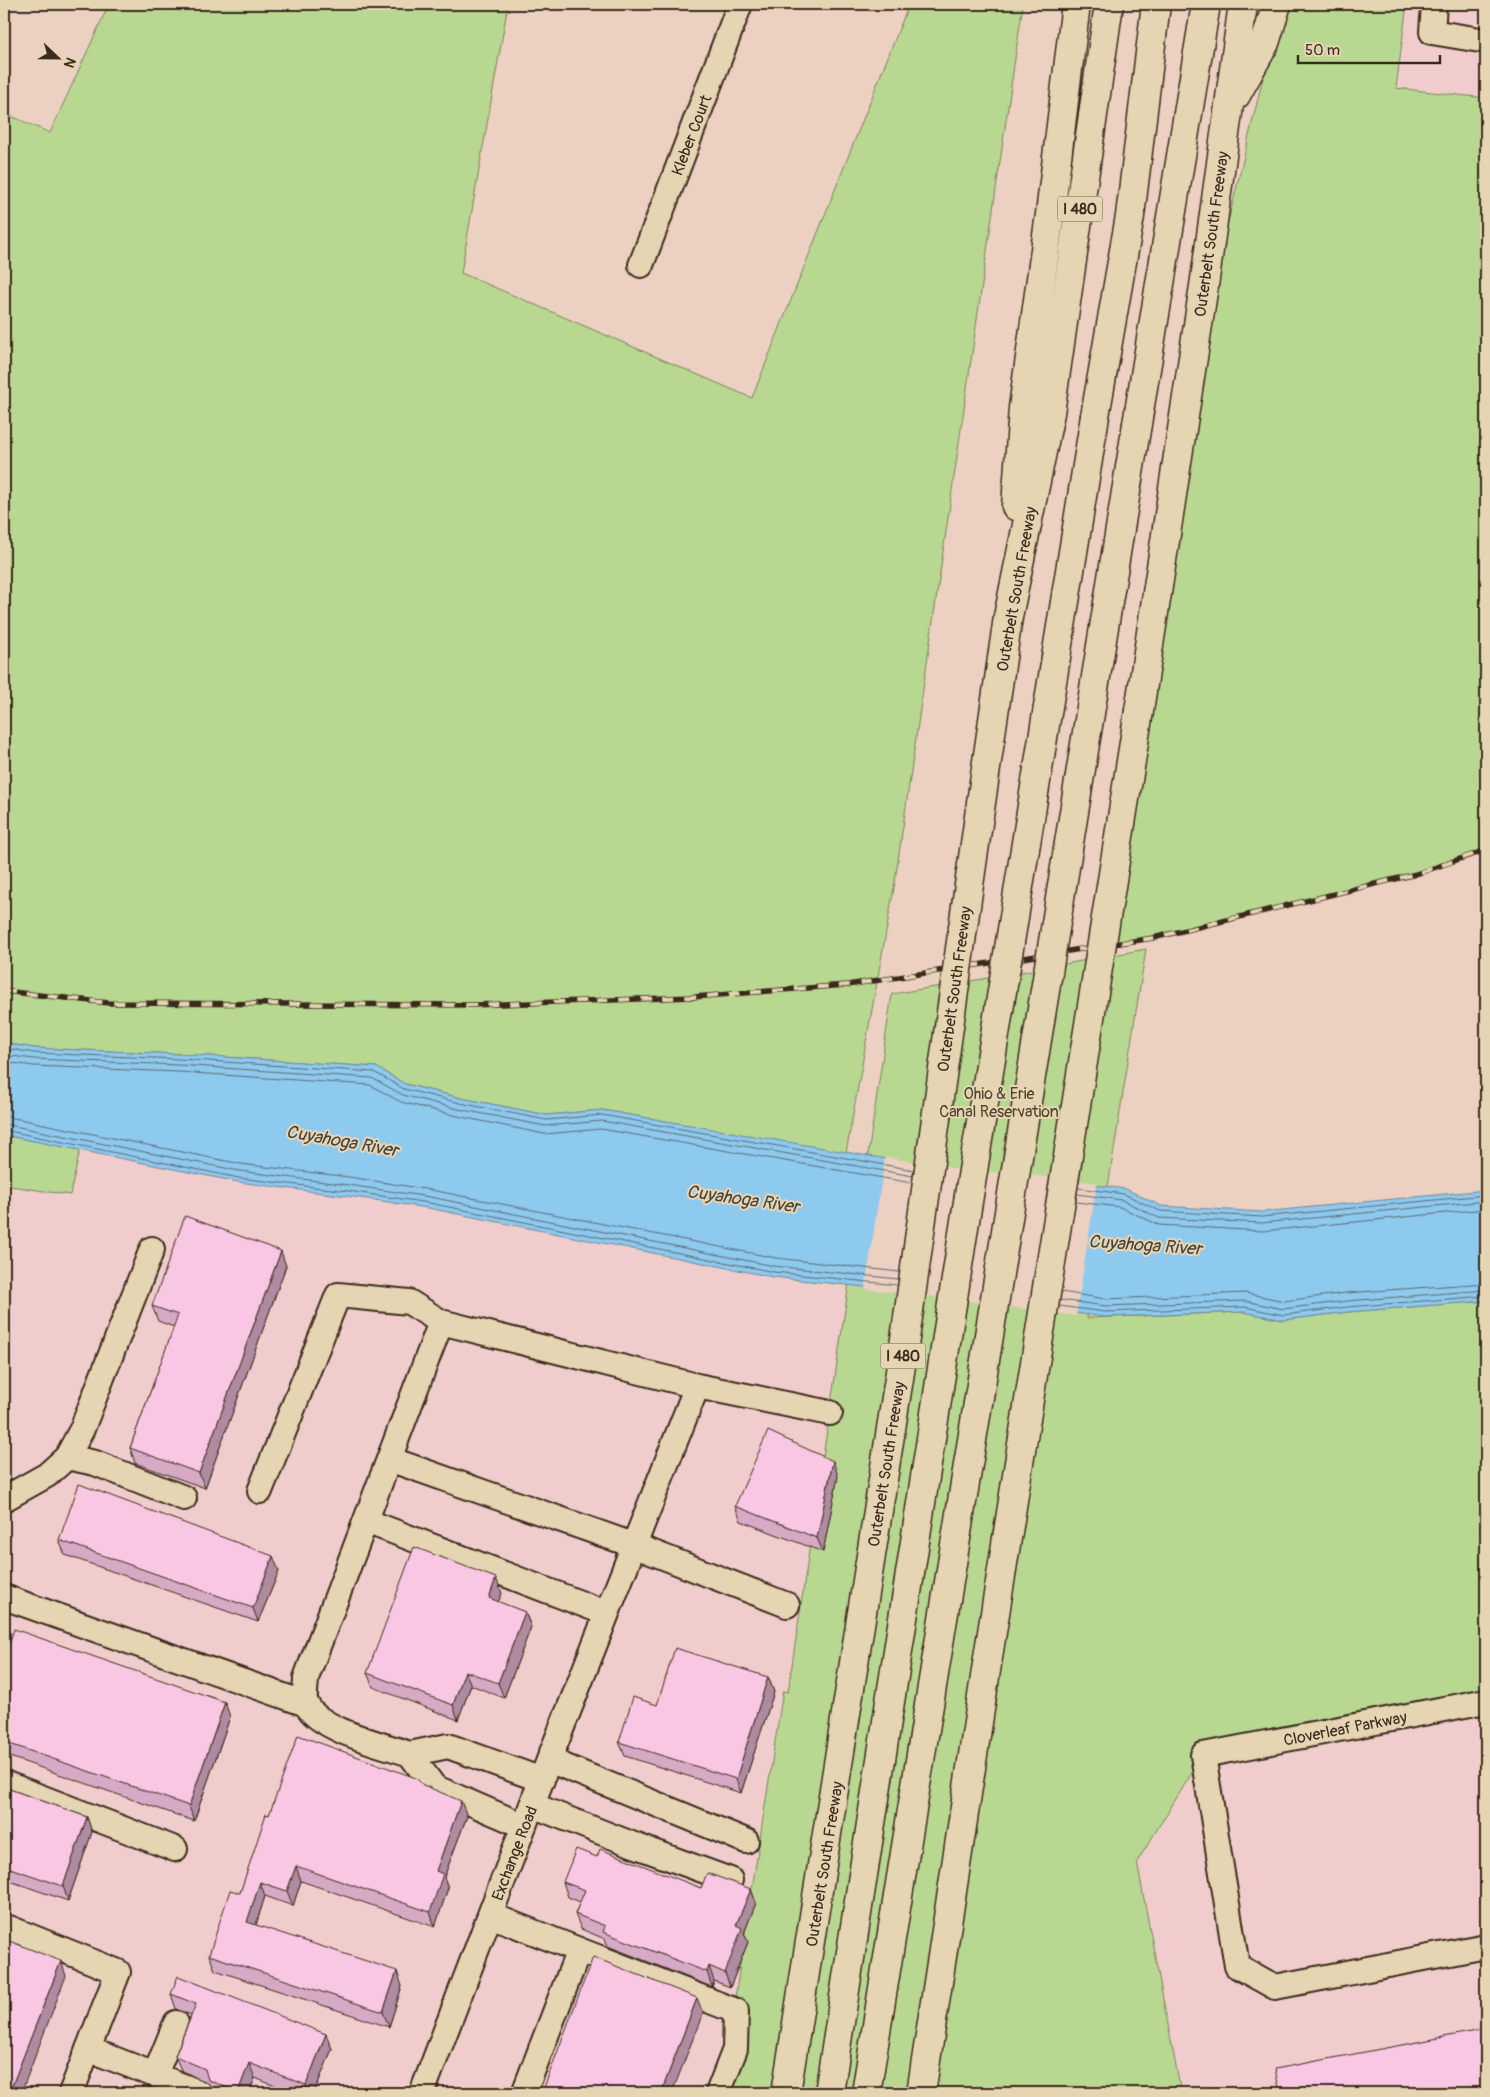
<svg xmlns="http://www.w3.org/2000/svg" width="1490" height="2097" font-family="Pangolin,sans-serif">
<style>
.built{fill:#f0cdcc}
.green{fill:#b8d892;stroke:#7a8158}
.water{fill:#8ec9ee;stroke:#6d899b}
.pier{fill:#ecd0c1}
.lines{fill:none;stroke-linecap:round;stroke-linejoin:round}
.shore{stroke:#5c6a71;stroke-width:1}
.minor-casing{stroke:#3b2a1e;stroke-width:28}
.highway-casing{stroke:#3b2a1e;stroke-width:31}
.minor{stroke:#e6d5b2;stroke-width:24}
.highway{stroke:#e6d5b2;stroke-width:28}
.rail-casing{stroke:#3b2a1e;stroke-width:5.5}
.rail{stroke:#e6d5b2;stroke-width:4;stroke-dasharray:11;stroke-linecap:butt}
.highway-bridge-casing{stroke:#3b2a1e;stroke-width:31;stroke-linecap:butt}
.highway-bridge{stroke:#e6d5b2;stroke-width:28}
.wall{fill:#d6aac4;stroke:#3b2a1e}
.shaded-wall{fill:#ae8ba0;stroke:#3b2a1e}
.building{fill:#f9c6e4;stroke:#3b2a1e}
.labels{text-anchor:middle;stroke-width:4;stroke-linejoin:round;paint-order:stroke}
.shield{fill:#e6d5b2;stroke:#6e5d4a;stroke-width:1}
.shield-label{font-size:15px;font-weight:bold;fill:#3b2a1e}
.street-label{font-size:16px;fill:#3b2a1e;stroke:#e6d5b2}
.park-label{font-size:16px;fill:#4e442f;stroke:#e6d5b2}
.water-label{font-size:18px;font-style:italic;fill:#47423d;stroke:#e6d5b2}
</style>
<rect width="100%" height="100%" fill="#ecd0c1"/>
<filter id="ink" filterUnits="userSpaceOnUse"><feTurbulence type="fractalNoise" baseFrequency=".02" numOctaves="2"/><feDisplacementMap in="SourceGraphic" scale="10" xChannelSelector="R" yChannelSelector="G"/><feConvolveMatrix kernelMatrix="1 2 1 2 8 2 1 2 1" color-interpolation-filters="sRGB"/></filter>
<g filter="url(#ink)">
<path class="built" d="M1407,4H1486V98L1396,88Z
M80,1150L238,1182L347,1196L428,1208L773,1277L911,1300L783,2093H4V1185L70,1195Z
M1486,1301V2093H965Z"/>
<path class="green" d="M109,4H508L461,273L752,398L909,4H1023L894,888L846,1153L602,1110L547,1115L461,1098L405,1084L376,1067L179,1054L34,1048L4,1043V113L50,133Z
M1281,4H1407L1396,88L1486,98V850L1416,874L1153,938L1096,946L1213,284Z
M1146,949L1087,1318L1244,1312L1283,1320L1348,1312L1486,1301V1701L1203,1755L1137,1862L1181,2093H720L783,1691L788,1692L892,994L995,977Z
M4,1135L80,1150L70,1195L4,1185Z"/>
<path class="water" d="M4,1043L34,1048L179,1054L376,1067L405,1084L461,1098L547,1115L602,1110L968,1173L1024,1176L1126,1189L1161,1206L1262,1212L1486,1190V1301L1348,1312L1283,1320L1244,1312L1105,1317L947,1296L773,1277L428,1208L347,1196L238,1182L4,1135Z"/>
<path class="pier" d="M885,1157L968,1171L1024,1174L1097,1183L1076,1316L947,1298L865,1289Z"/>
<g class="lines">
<path class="shore" d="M4,1048L34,1053L178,1059L374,1072L404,1089L460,1103L546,1120L602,1115L914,1170
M4,1055L34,1059L178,1065L372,1078L403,1095L458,1109L545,1126L602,1121L913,1176
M4,1062L34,1066L178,1072L370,1085L401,1102L457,1116L544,1134L601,1129L912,1183
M4,1116L241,1164L349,1177L431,1190L776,1258L899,1272
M4,1124L240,1171L348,1185L430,1197L774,1266L898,1279
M4,1130L239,1178L348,1191L429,1203L774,1272L897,1285
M1078,1188L1124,1194L1160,1211L1262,1217L1486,1195
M1077,1194L1122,1200L1159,1218L1262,1223L1486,1201
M1076,1202L1120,1207L1159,1225L1263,1231L1486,1209
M1061,1292L1106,1299L1245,1293L1284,1301L1346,1293L1486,1283
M1060,1300L1106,1306L1245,1301L1283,1309L1347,1301L1486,1290
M1059,1306L1105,1312L1245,1307L1283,1315L1347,1307L1486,1296"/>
<g class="minor-casing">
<path id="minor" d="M1434,4L1432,32L1486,41
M641,265L740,4
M67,1457L95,1463L184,1498
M389,1459L633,1545L787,1605
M260,1491L338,1295L409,1302L441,1322
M4,1499L47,1475L67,1457L82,1429L152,1249
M366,1521L606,1613
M4,1597L306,1704
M1486,1701L1203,1755L1237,1966L1275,1987L1486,1946
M410,1754C384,1745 319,1730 307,1705C303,1699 306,1686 306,1678L441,1322L697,1386
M549,1760L746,1841
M4,1783L175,1849
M532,1805L634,1845L730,1880
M524,1826L434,1787L410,1754L448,1746L542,1780
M490,1915L579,1950L524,2093
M4,1926L118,1972L71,2093
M579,1950L736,2011L735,2049L718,2093
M176,2023L155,2075L200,2093
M88,2049L155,2075
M422,2093L549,1760L697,1386L830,1413"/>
</g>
<g class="highway-casing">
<path id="highway" d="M1236,95L1265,43L1277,4
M1095,416L1130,216L1156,4
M1137,424L1206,4
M1016,506L1023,408L1050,214L1076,4
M1008,617L1050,413L1109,4
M1139,711L1205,279L1243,4"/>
</g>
<use href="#minor" class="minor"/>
<use href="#highway" class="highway"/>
<g class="rail-casing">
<path id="rail" d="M4,991L109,1003L472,1005L693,997L847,985L1153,938L1416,874L1486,850"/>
</g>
<use href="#rail" class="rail"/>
<g class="highway-bridge-casing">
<path id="highway-bridge" d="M786,2093L903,1353L967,899L1008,617
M829,2093L967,1208L1095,416
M866,2093L1137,424
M921,2093L989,1651L1139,711"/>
</g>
<use href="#highway-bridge" class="highway-bridge"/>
</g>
<path class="wall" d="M286,1266L205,1488L135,1463L130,1448L174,1327L158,1321L152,1306Z
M838,1476L823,1552L741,1521L735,1506Z
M59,1540L279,1571L258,1622L65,1555Z
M502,1593L498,1602L525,1612L531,1627L504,1698L471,1685L458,1720L373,1687L367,1673Z
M4,1660L230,1717L194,1821L4,1755Z
M768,1677L774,1692L741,1793L625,1756L619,1742L657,1705Z
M423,1785L467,1816L444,1877L448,1888L435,1927L301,1881L293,1906L265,1896L256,1925L402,1986L389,2027L215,1970L209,1955L240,1893L269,1815Z
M4,1787L87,1817L92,1832L68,1901L4,1879Z
M597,1857L701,1888L751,1889L756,1903L744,1933L748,1942L730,1987L714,1981L712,1987L608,1946L605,1939L581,1929L575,1914L580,1902L568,1897L563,1882Z
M171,1994L326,2034L332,2049L314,2093H293L255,2078L249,2093H213L209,2084L181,2070L175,2056L191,2015L176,2009Z"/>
<path class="shaded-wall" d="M281,1251L286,1266L205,1488L199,1473Z
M833,1461L838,1476L823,1552L817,1538Z
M273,1556L279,1571L258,1622L253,1608Z
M496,1578L502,1593L494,1613L489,1598Z
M525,1612L531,1627L504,1698L498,1683Z
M465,1671L471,1685L458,1720L453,1705Z
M768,1677L774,1692L741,1793L736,1779Z
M225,1702L230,1717L194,1821L189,1806Z
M461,1801L467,1816L444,1877L448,1888L435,1927L430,1912L436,1871Z
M87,1817L92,1832L68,1901L63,1886Z
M296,1866L301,1881L293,1906L287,1891Z
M260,1882L265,1896L252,1937L247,1922Z
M751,1889L756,1903L744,1933L748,1942L730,1987L725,1973L736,1925Z
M61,1961L66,1976L21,2093H9Z
M709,1966L714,1981L712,1987L707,1972Z
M397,1971L402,1986L389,2027L383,2012Z
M697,1998L703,2013L672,2093H661Z
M326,2034L332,2049L314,2093H309L306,2085Z
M249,2063L255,2078L249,2093H238V2092Z"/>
<path class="building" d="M185,1216L281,1251L199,1473L130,1448L178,1315L152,1306Z
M768,1431L833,1461L817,1538L735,1506Z
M79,1484L273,1556L253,1608L59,1540Z
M414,1547L496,1578L489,1598L525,1612L498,1683L465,1671L453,1705L367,1673Z
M14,1629L225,1702L189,1806L4,1742V1660Z
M675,1648L768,1677L736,1779L619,1742L633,1697L657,1705Z
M298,1735L416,1778L423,1785L461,1801L436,1871L443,1874L430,1912L296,1866L287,1891L260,1882L247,1922L397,1971L383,2012L209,1955L230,1890L240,1893L266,1814L269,1815Z
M4,1787L87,1817L63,1886L4,1866Z
M576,1849L597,1857L600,1849L701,1888L707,1873L751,1889L736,1925L742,1928L725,1973L709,1966L707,1972L603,1932L605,1926L575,1914L585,1890L563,1882Z
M4,1939L61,1961L9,2093H4Z
M593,1957L697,1998L661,2093H542Z
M178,1976L326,2034L306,2085L249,2063L238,2092L208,2080L205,2069L175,2056L196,2004L171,1994Z
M1486,2029V2093H1280L1275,2069Z"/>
</g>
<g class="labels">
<g class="shield">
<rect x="1057.5" y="196.5" width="45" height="25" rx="4"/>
<rect x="880.5" y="1343.5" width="45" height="25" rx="4"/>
</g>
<g class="shield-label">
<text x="1080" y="214">I 480</text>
<text x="903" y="1361">I 480</text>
</g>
<g class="street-label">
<text transform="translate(691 135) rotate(-69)" y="6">Kleber Court</text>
<text transform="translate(1211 234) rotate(-82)" y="6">Outerbelt South Freeway</text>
<text transform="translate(1016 589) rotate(-80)" y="6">Outerbelt South Freeway</text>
<text transform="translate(954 989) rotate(-82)" y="6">Outerbelt South Freeway</text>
<text transform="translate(886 1464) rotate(-81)" y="6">Outerbelt South Freeway</text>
<text transform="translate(1345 1728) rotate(-11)" y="6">Cloverleaf Parkway</text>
<text transform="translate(514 1853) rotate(-69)" y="6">Exchange Road</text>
<text transform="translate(824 1864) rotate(-81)" y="6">Outerbelt South Freeway</text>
</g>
<g class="park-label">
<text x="999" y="1099">Ohio &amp; Erie<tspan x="999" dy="18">Canal Reservation</tspan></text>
</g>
<g class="water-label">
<text transform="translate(342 1141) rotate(10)" y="6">Cuyahoga River</text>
<text transform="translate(743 1199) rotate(8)" y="6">Cuyahoga River</text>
<text transform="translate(1145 1245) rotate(4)" y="6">Cuyahoga River</text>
</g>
</g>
<rect width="1490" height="2097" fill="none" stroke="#e6d5b2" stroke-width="20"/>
<rect x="10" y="10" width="1470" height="2077" fill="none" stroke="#3b2a1e" stroke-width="2" filter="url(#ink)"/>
<g transform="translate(58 58) rotate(112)" stroke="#e6d5b2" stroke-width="4" paint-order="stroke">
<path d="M0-4L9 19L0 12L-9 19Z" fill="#3b2a1e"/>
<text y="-8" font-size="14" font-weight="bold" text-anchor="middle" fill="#3b2a1e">N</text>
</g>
<path d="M1298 55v8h142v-8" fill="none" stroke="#3b2a1e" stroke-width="2.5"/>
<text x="1305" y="55" font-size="15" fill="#3b2a1e" stroke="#e6d5b2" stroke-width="4" paint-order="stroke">50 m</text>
</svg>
